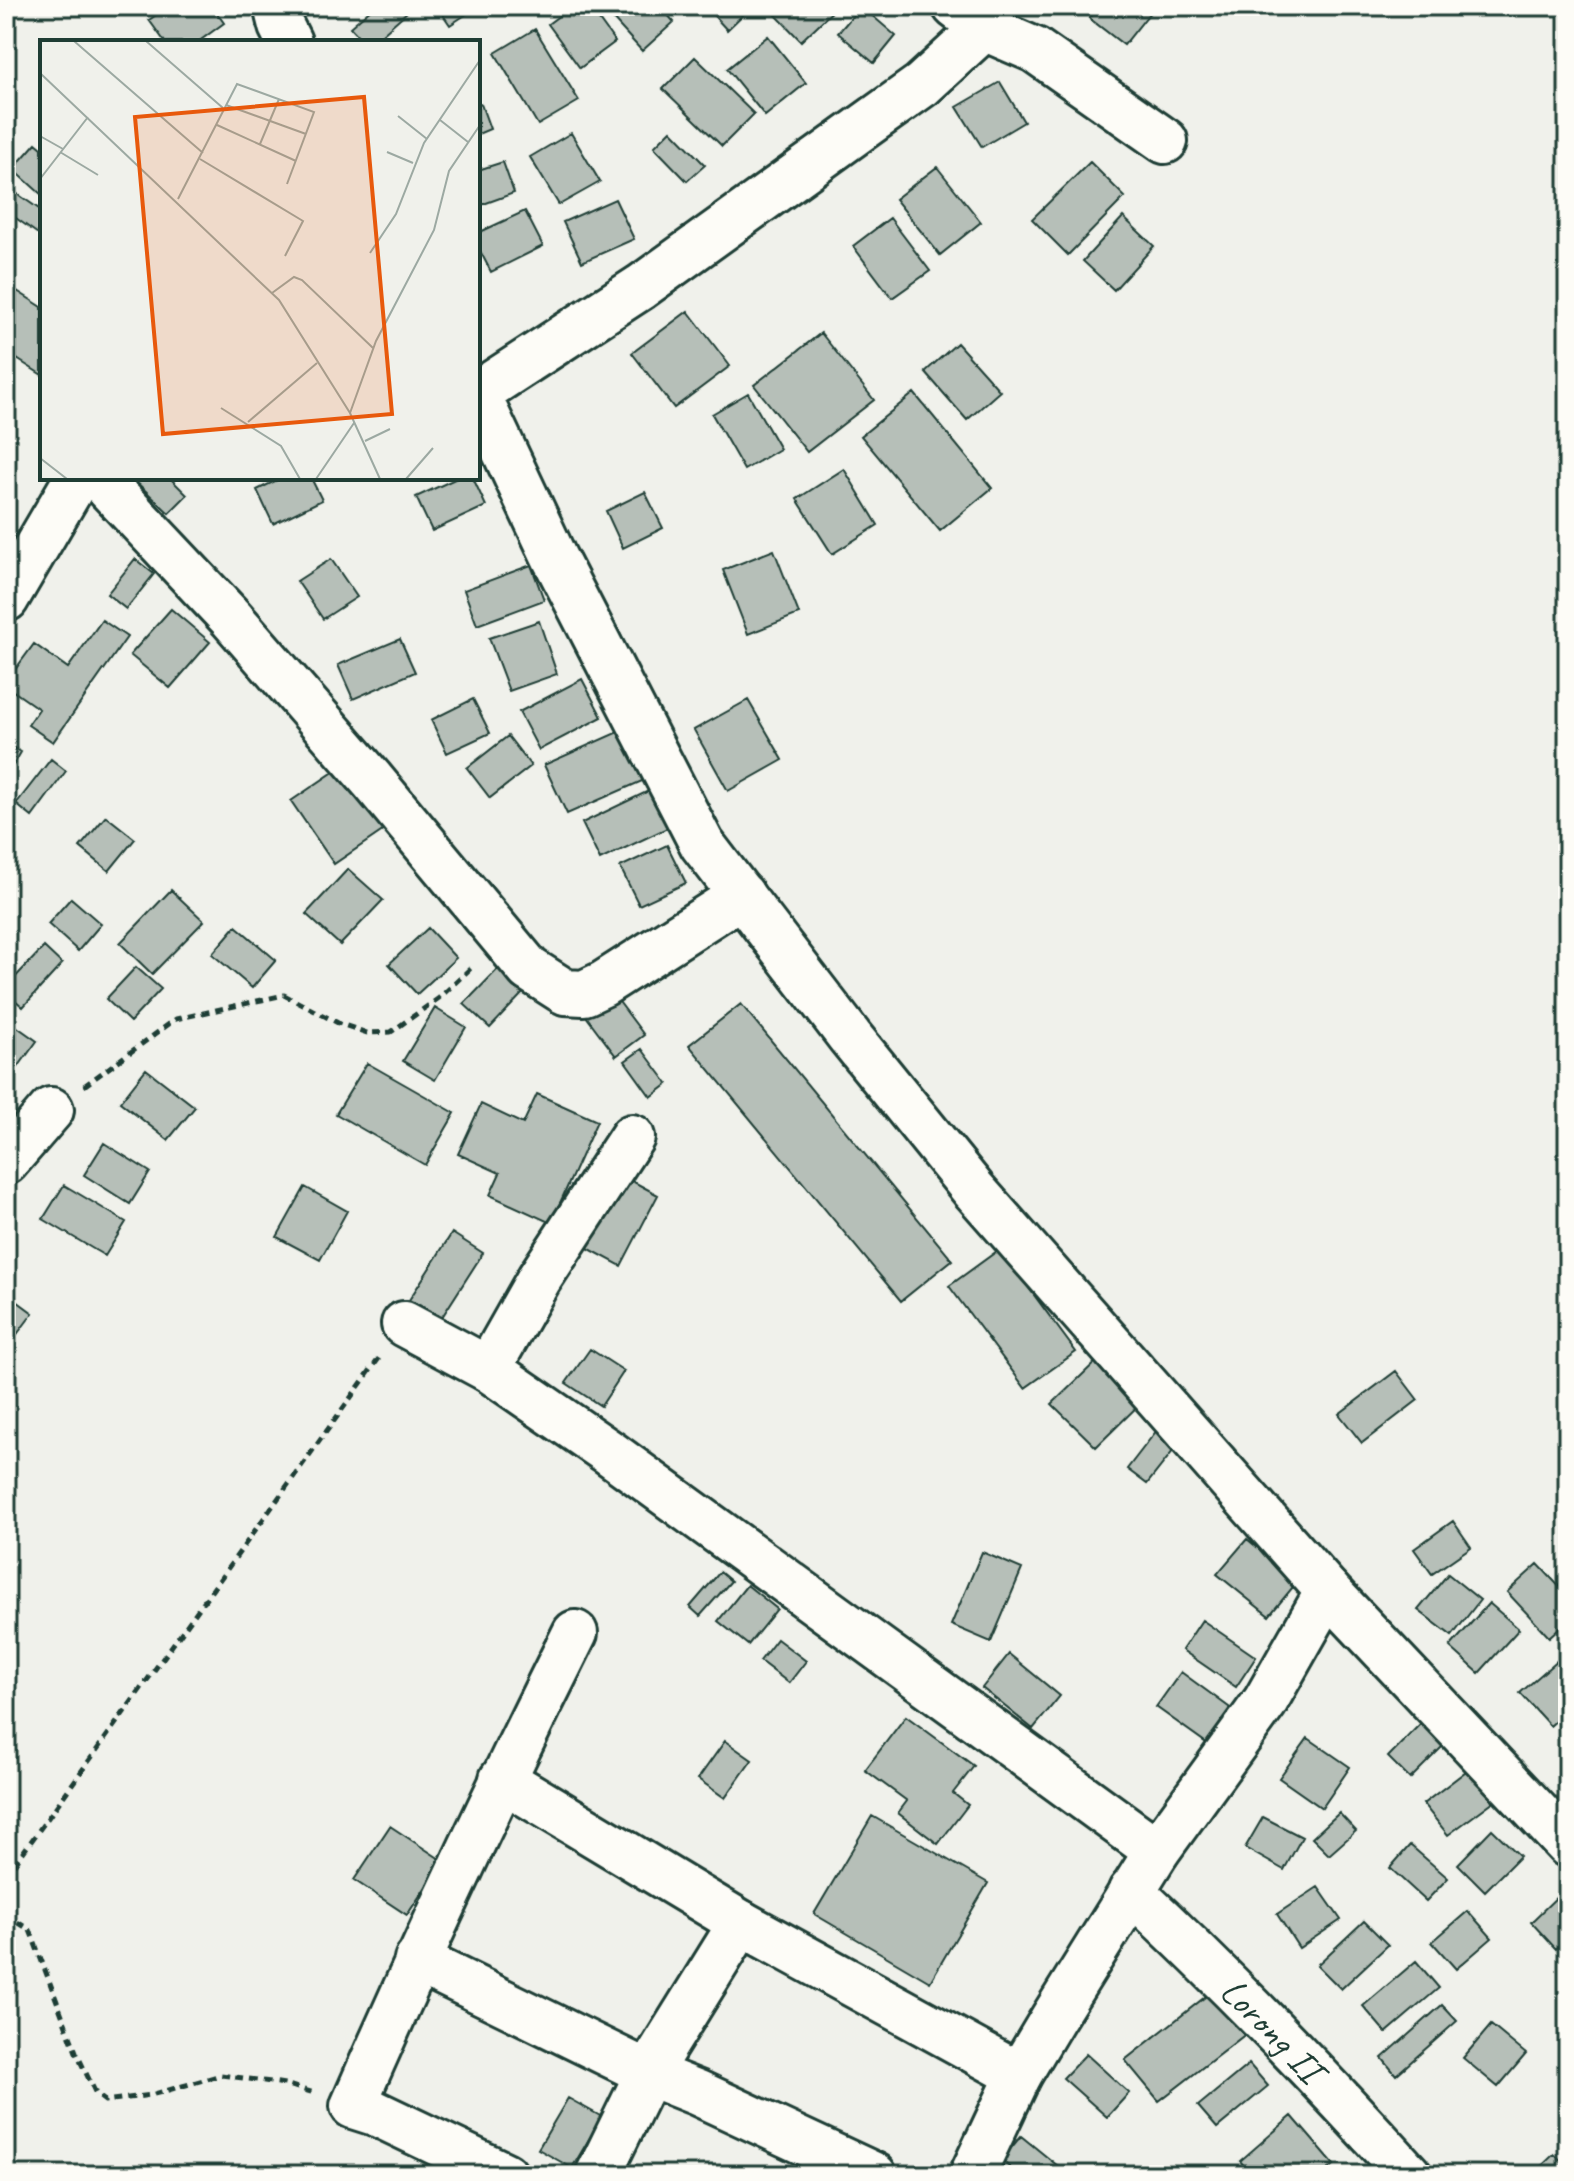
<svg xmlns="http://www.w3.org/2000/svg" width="1574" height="2181" font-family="Caveat,sans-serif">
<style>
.building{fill:#b6bfb8;stroke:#1f3d34;stroke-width:2}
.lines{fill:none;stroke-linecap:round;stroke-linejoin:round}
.minor-casing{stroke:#1f3d34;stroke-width:50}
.path{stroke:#1f3d34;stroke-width:5;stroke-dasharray:8 6;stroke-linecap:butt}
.minor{stroke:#fdfcf7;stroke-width:44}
.labels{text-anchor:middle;stroke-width:6;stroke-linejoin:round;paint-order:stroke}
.street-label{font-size:38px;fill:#1f3d34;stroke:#fdfcf7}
.inset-road{fill:none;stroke:#9ca9a2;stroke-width:2}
.view{fill:#e8590c;fill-opacity:0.15;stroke:#e8590c;stroke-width:4}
.inset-edge{fill:none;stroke:#1f3d34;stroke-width:4}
</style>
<rect width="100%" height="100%" fill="#f0f1eb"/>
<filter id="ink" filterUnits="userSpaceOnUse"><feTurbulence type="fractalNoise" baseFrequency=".0125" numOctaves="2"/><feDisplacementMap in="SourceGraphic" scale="16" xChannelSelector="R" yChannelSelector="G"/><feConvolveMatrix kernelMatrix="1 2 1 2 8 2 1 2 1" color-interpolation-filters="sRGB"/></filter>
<g filter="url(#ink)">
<path class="building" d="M169,6H212L224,23L198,42H165L149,20Z
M374,6H402L407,12L373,42H364L350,27Z
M437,6H479L450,25Z
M572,6H589L615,42L580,68L548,24Z
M601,6H660L674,22L642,51Z
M705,6H750L751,7L727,30Z
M783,6H838L801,41L775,14Z
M861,6L896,36L874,63L838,33Z
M1099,6H1155L1124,45L1089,18Z
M535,29L579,101L538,125L495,53Z
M768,36L806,83L765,116L727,69Z
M695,57L754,114L722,146L663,89Z
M1000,82L1024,122L982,147L957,107Z
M481,104L490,129L478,134V105Z
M671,130L705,165L687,181L654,147Z
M571,133L600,182L559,205L530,157Z
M36,143L42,148V195L13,169Z
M503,162L514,193L478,206V170Z
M1090,162L1125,197L1068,255L1032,219Z
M937,167L981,222L940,255L895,199Z
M6,186L42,211V229L38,234L6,211Z
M615,199L634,239L582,262L563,222Z
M525,211L543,246L491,272L478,247V233Z
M1123,217L1154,246L1114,290L1083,261Z
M890,218L930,271L892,298L853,246Z
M14,289L42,307V375L6,352V301Z
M688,311L730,366L674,408L632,353Z
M821,333L874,400L807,452L754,385Z
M957,343L1000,391L967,420L925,372Z
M748,393L780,449L744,470L712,414Z
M914,393L992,488L940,531L861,436Z
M844,469L878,525L832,554L797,499Z
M132,478H170L187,495L169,513Z
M281,478H311L322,500L273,524L257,490Z
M457,478H473L486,506L432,531L416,497Z
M645,492L663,528L623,548L606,511Z
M774,550L799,614L748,634L723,570Z
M135,559L154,574L126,609L107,594Z
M331,559L357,597L323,619L297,581Z
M531,565L544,600L477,625L464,590Z
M171,609L210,642L170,688L130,655Z
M102,620L127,637L53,742L28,725L39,709L6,686V682L34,644L68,668Z
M539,621L557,674L509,691L489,638Z
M400,639L415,672L353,699L338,665Z
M582,679L602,717L539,750L519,712Z
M473,699L490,733L447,753L431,720Z
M748,700L783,760L728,791L694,730Z
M627,728L649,778L567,814L544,765Z
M508,736L531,766L490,798L467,768Z
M6,743L21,752L6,778Z
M51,759L66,771L32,817L16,804Z
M341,767L384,830L334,864L291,801Z
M665,783L684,820L600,860L582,823Z
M106,816L135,839L109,871L80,847Z
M667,845L686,883L639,905L620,867Z
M348,869L383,900L340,945L306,914Z
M171,890L204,921L152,974L120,943Z
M71,898L101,924L78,951L48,924Z
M236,926L276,960L252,988L212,954Z
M428,928L456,958L417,994L389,964Z
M44,947L62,964L23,1007L6,992V987Z
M136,967L161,989L130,1022L106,999Z
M498,969L523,993L490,1028L464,1004Z
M614,995L644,1035L616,1056L586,1016Z
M741,1004L952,1260L901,1301L689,1045Z
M435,1008L466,1027L435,1080L403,1061Z
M6,1019L37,1041L8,1081L6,1080Z
M642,1049L668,1084L651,1097L625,1061Z
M367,1063L455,1113L425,1165L336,1114Z
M146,1069L195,1107L168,1140L120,1102Z
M537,1094L597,1121L551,1223L490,1195L500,1173L458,1154L481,1104L523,1124Z
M6,1106L25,1120L6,1146Z
M104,1143L150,1172L130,1204L84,1175Z
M621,1175L658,1195L621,1266L584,1246Z
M64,1185L126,1222L105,1256L43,1219Z
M305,1187L347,1211L320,1260L277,1237Z
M452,1233L483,1253L433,1331L402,1311Z
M1000,1249L1076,1352L1025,1388L949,1286Z
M6,1293L33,1313L9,1345L6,1343Z
M590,1349L624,1371L601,1406L566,1383Z
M1105,1353L1148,1396L1096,1447L1052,1404Z
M1396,1371L1418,1400L1362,1443L1339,1414Z
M1167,1417L1188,1432L1147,1484L1127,1469Z
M1453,1521L1471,1547L1432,1574L1414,1549Z
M1247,1539L1298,1581L1269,1616L1217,1574Z
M982,1552L1022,1569L991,1642L951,1625Z
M1538,1564L1568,1596V1620L1549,1637L1507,1592Z
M720,1572L731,1581L700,1616L690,1607Z
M1448,1574L1480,1600L1452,1636L1418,1610Z
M747,1585L777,1609L748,1645L718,1621Z
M1489,1603L1519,1629L1479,1673L1450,1647Z
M1202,1620L1256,1657L1236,1687L1182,1650Z
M777,1639L806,1661L789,1683L760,1661Z
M1568,1651V1710L1550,1726L1520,1693Z
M1009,1654L1060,1696L1033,1729L982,1688Z
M1181,1672L1237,1713L1212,1747L1156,1707Z
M906,1716L974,1766L953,1793L968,1805L938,1844L898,1813L907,1801L865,1770Z
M1423,1721L1445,1744L1410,1779L1388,1757Z
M1308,1738L1350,1767L1322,1808L1279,1778Z
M725,1741L752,1760L725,1798L698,1779Z
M1474,1765L1498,1798L1448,1835L1423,1804Z
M1339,1813L1356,1831L1329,1855L1312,1838Z
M872,1816L988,1883L930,1982L814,1914Z
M1263,1817L1302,1837L1284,1870L1245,1848Z
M390,1826L443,1861L407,1915L354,1880Z
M1492,1829L1520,1856L1485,1891L1458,1864Z
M1410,1845L1448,1878L1426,1901L1390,1868Z
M1318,1887L1341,1920L1299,1948L1277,1914Z
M1563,1891L1568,1896V1938L1556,1949L1531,1922Z
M1468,1911L1492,1938L1456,1969L1432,1942Z
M1364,1921L1388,1945L1341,1989L1317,1965Z
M1416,1961L1439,1988L1386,2033L1363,2006Z
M1214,1990L1247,2033L1159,2101L1125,2060Z
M1442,2005L1457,2021L1396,2075L1382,2058Z
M1491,2025L1526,2054L1498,2087L1463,2058Z
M1086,2054L1129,2093L1107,2117L1063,2078Z
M1249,2064L1268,2086L1217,2128L1198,2106Z
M568,2098L602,2117L572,2168L538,2149Z
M1292,2116L1334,2165L1322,2175H1252L1240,2161Z
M1021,2136L1069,2175H1019L1001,2160Z
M1554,2154L1568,2167L1563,2175H1532Z"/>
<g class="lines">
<g class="minor-casing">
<g id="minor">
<path d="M276,6L281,26L289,42"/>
<path d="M955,6L984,28L1035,50L1165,141"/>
<path d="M478,393L641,287L873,120L922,85L984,28"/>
<path d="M478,395L555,559L702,844L850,1037L973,1189L1328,1591L1568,1845"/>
<path d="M99,478L232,619L372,780L529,969L565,992L584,993L603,984L742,895"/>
<path d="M6,599L77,478"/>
<path d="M632,1137L539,1279L488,1369L610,1453L1157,1851"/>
<path d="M6,1162L51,1110"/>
<path d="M404,1324L488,1369"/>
<path d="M502,1779L741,1923L1019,2075"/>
<path id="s1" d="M1131,1891C1228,1981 1320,2077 1409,2175"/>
<path d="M417,1960L648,2073L698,2093L874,2175"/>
<path d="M505,2175L375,2113L353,2106C423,1946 497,1789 575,1633"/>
<path d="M598,2175L648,2073L741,1923"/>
<path d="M972,2175L1019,2075L1053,2018L1157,1851L1265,1702L1328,1591"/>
</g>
</g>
<path class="path" d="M84,1086L176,1019L284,995L338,1023L367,1033L391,1032L439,998L473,966
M6,1876L380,1357
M6,1915L30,1930L76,2052L96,2094L105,2101L151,2095L221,2075L285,2084L314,2093"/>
<use href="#minor" class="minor"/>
</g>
</g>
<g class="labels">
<g class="street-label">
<text dy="13" stroke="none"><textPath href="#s1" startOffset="198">Lorong II</textPath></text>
</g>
</g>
<g transform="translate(40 40)">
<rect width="440" height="440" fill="#f0f1eb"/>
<path class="inset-road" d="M34,1L163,113M106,1L183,68M0,33L239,260L310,373L340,439M186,65L266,94M358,76L387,99M400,80L428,102M177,85L256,121M0,96L23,109M220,104L239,59M20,112L58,135M347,112L373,123M160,119L263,181L245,216M0,139L48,77M138,159L197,44L274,72L247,144M330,213L356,174L384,103L440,20M232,253L254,237L262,240L333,308M181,368L241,406L260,439M310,373L336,301L394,190L409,131L440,85M208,382L277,323M325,401L350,389M0,418L27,439M276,439L314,383M366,439L393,408"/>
<path class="view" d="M324,57L352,374L123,394L95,77Z"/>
<rect width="440" height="440" class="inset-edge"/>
</g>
<rect width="1574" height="2181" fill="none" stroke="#fdfcf7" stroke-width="32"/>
<rect x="16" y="16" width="1542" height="2149" fill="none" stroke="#1f3d34" stroke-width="3" filter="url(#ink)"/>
</svg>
